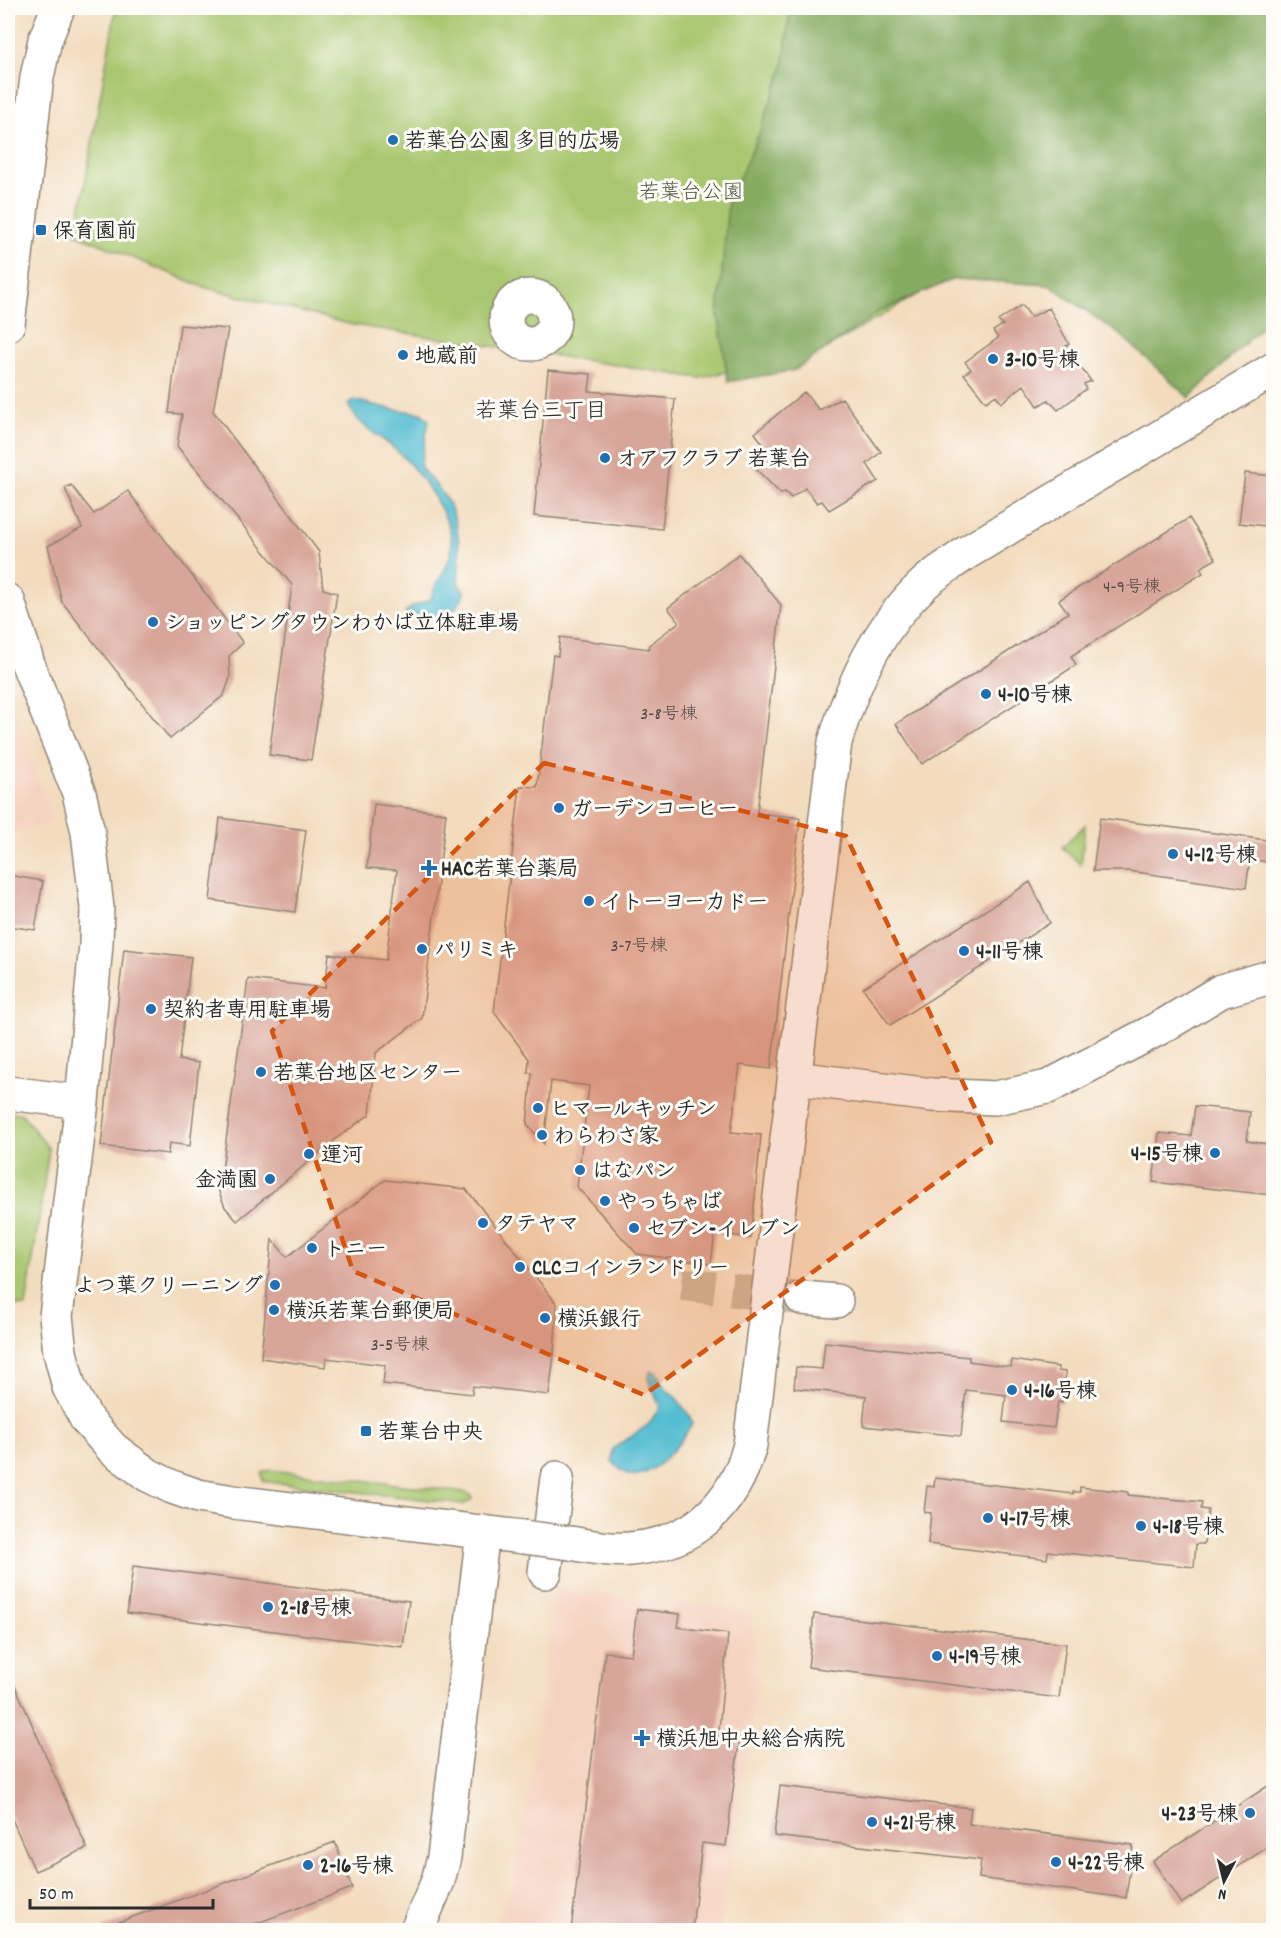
<svg xmlns="http://www.w3.org/2000/svg" width="1281" height="1938" font-family="Dekko,'Klee One',sans-serif">
<style>
.built{fill:#f5d3c1}
.green{fill:#a9c76f;stroke:#6a794d;stroke-width:1.5}
.forest{fill:#86ac62;stroke:#586c46;stroke-width:1.5}
.water{fill:#55bdd2;stroke:#40747e;stroke-width:1.5}
.building{fill:#d8a59a}
.lines{fill:none;stroke-linecap:round;stroke-linejoin:round}
.minor-tunnel{stroke:#cbb9a1;stroke-width:33;stroke-dasharray:33 16;stroke-linecap:butt}
.minor-casing{stroke:#8f8474;stroke-width:36}
.minor{stroke:#fff;stroke-width:33}
.minor-bridge-casing{stroke:#8f8474;stroke-width:36;stroke-linecap:butt}
.minor-bridge{stroke:#fff;stroke-width:33}
.marked{fill:#d5540f;fill-opacity:0.2;stroke:#d5540f;stroke-width:4.5;stroke-dasharray:12 8;stroke-linejoin:round}
.poi-dot{fill:#1f6fb2;stroke:#fdfcf7;stroke-width:2}
.labels{text-anchor:middle;stroke-width:6;stroke-linejoin:round;paint-order:stroke}
.number-label{font-size:18px;fill:#564a47}
.poi-label{font-size:21px;font-weight:bold;fill:#2b2b2b;stroke:#fdfcf7;text-anchor:start}
.park-label{font-size:21px;fill:#515a3f;stroke:#fdfcf7}
.neighbourhood-label{font-size:22px;fill:#2b2b2b;stroke:#fdfcf7}
</style>
<rect width="100%" height="100%" fill="#fdfcf7"/>
<filter id="ink" filterUnits="userSpaceOnUse"><feTurbulence type="fractalNoise" baseFrequency=".0167" numOctaves="2"/><feDisplacementMap in="SourceGraphic" scale="12" xChannelSelector="R" yChannelSelector="G"/><feConvolveMatrix kernelMatrix="1 2 1 2 8 2 1 2 1" color-interpolation-filters="sRGB"/></filter>
<filter id="wash" filterUnits="userSpaceOnUse"><feTurbulence type="fractalNoise" baseFrequency=".008" numOctaves="4" result="noise"/><feDisplacementMap in="SourceGraphic" scale="24" xChannelSelector="R" yChannelSelector="G"/><feGaussianBlur stdDeviation="1.35" result="paint"/><feColorMatrix in="noise" values="0 0 0 0 0 0 0 0 0 0 0 0 0 0 0 0 0 1.4 0 .05"/><feComposite in="paint" operator="in"/></filter>
<g filter="url(#wash)">
<rect width="100%" height="100%" fill="#f3dcbe"/>
<path class="built" d="M8,712L16,713L53,823L12,833H8Z
M553,1589L731,1608L752,1614L757,1678L721,1930H491L512,1888L534,1760Z"/>
<path class="green" d="M118,8H1273L1063,281L955,272L822,351L700,378L353,325L203,287L76,234L115,13Z
M1085,825L1081,865L1062,847Z
M8,1112L22,1114L49,1149L26,1307L8,1304Z
M270,1470L465,1492L471,1495L472,1499L465,1504L268,1482L263,1481L262,1473Z"/>
<path class="forest" d="M790,8H1273V316L1189,398L1123,337L1049,285L954,279L880,311L795,370L728,382L718,314L728,203L758,136L783,68Z"/>
<path class="water" d="M353,400L391,409L421,413L429,420L420,467C430,479 442,490 449,504C460,526 461,559 458,583L465,593C450,624 435,619 405,613L412,607L431,599C434,583 448,570 451,552C457,521 420,473 398,452C380,435 361,429 348,405Z
M650,1371L656,1372L666,1390L673,1394L689,1415L692,1424C682,1441 649,1486 626,1473C621,1471 616,1465 612,1461L613,1449L649,1424L660,1407L648,1379Z"/>
<g id="blocks">
<path class="building" d="M1022,305L1031,317L1049,308L1069,344L1065,347L1091,381L1084,384L1086,389L1058,410L1048,400L1038,406L1024,385L1001,403L996,395L986,402L964,374L971,369L965,362L998,338L993,331L1003,325L998,321Z
M180,325L228,329L213,411L319,552L323,589L337,593L311,760L269,755L292,585L177,446L182,414L169,413Z
M548,370L591,374L589,391L675,399L662,529L534,516Z
M804,392L819,410L842,398L881,452L867,464L878,481L829,510L822,501L817,503L805,488L791,498L785,492L781,494L750,463L768,450L755,433Z
M1245,473L1274,476V527L1239,523Z
M71,485L94,514L128,491L243,643L229,656L230,678L224,695L170,739L62,602L48,546L82,528L65,488Z
M1189,518L1216,559L1200,568L1203,573L1071,656L1076,665L922,764L896,724L1068,613L1059,600Z
M739,554L781,605L757,813L800,818L771,1069L740,1065L731,1132L761,1135L751,1238L715,1233L711,1264L637,1254L577,1187L589,1086L551,1081L544,1144L527,1124L532,1073H528L529,1059L494,1012L520,786L537,787L553,655L558,656L560,637L649,649V645L679,622L668,608Z
M374,804L446,813L422,1018L376,1053L370,1114L337,1138L237,1221L225,1207L219,1192L248,979L325,988L329,954L386,960L397,870L367,868Z
M220,818L306,830L295,912L210,900Z
M1100,818L1274,841V863L1250,859L1246,888L1129,871H1093Z
M8,875L43,881L35,930L8,926Z
M1030,882L1050,923L890,1025L863,988Z
M124,949L191,957L179,1060L199,1063L190,1146L169,1143L168,1154L101,1146Z
M1195,1106L1250,1112L1247,1141L1274,1145L1271,1195L1153,1182L1159,1133L1191,1136Z
M385,1180L466,1189L557,1304L554,1355L549,1395L473,1386L472,1394L383,1384L385,1365L326,1358L325,1367L261,1358L272,1239L287,1257Z
M825,1342L969,1357V1361L1011,1367L1012,1360L1058,1367V1371L1066,1372L1062,1403L1058,1402L1054,1428L1003,1422L1006,1395L966,1390L961,1436L863,1426L866,1396L794,1388L796,1367L822,1369Z
M935,1478L1073,1494V1492H1080V1487L1128,1492V1495L1202,1502L1201,1509L1208,1510L1204,1544H1196L1194,1567L1048,1551L1047,1559L928,1544L931,1513L924,1512L927,1486L934,1487Z
M133,1566L409,1601L403,1647L127,1613Z
M637,1609L680,1614L678,1627L728,1634L718,1740L739,1743L726,1846L702,1843L692,1930H571L605,1652L631,1655Z
M814,1614L1066,1644L1059,1698L808,1667Z
M8,1670L87,1848L35,1871L8,1810Z
M1274,1782V1843L1181,1904L1153,1861Z
M780,1786L971,1808L969,1824L1133,1845L1126,1898L979,1878L981,1860L774,1836Z
M335,1842L352,1888L238,1930H104L103,1928Z"/>
</g>
</g>
<g filter="url(#ink)">
<use href="#blocks" fill-opacity="0" stroke="#8f8474" stroke-width="1.5"/>
<g class="lines">
<path class="minor-tunnel" d="M682,1284L796,1298"/>
<g class="minor-casing">
<path id="minor" d="M506 320a24 24 0 1 1 48 0a24 24 0 1 1-48 0Z
M8,324L37,77L45,40L58,8
M8,601L28,664L79,793L88,832L97,908L96,944L82,1102L56,1316L60,1352L69,1387L87,1420L113,1449L148,1475L172,1487L198,1496L233,1502L523,1537
M794,1078L932,1095L995,1098L1048,1087L1165,1025L1221,991L1274,976
M8,1093L82,1102
M802,1298L836,1301
M570,1543C589,1546 610,1551 630,1549C693,1544 734,1505 750,1445L835,742C852,684 879,625 925,583C937,572 953,563 966,553L1274,369
M545,1572L557,1478
M417,1930L438,1881L444,1857L483,1532"/>
</g>
<use href="#minor" class="minor"/>
<g class="minor-bridge-casing">
<path id="minor-bridge" d="M523,1537L570,1543"/>
</g>
<use href="#minor-bridge" class="minor-bridge"/>
</g>
</g>
<path class="marked" d="M544,763L846,836L991,1142L644,1395L353,1271L272,1031Z"/>
<g class="poi-dot">
<circle cx="393" cy="140" r="6"/>
<rect x="35" y="224" width="12" height="12" rx="3"/>
<circle cx="403" cy="355" r="6"/>
<circle cx="993" cy="359" r="6"/>
<circle cx="605" cy="458" r="6"/>
<circle cx="153" cy="622" r="6"/>
<circle cx="986" cy="694" r="6"/>
<circle cx="559" cy="808" r="6"/>
<circle cx="1173" cy="854" r="6"/>
<path d="M426 859h6v6h6v6h-6v6h-6v-6h-6v-6h6z"/>
<circle cx="589" cy="901" r="6"/>
<circle cx="422" cy="949" r="6"/>
<circle cx="964" cy="951" r="6"/>
<circle cx="151" cy="1009" r="6"/>
<circle cx="261" cy="1072" r="6"/>
<circle cx="538" cy="1108" r="6"/>
<circle cx="542" cy="1135" r="6"/>
<circle cx="1215" cy="1153" r="6"/>
<circle cx="309" cy="1154" r="6"/>
<circle cx="580" cy="1170" r="6"/>
<circle cx="270" cy="1179" r="6"/>
<circle cx="605" cy="1201" r="6"/>
<circle cx="483" cy="1223" r="6"/>
<circle cx="634" cy="1228" r="6"/>
<circle cx="312" cy="1248" r="6"/>
<circle cx="520" cy="1267" r="6"/>
<circle cx="275" cy="1285" r="6"/>
<circle cx="274" cy="1310" r="6"/>
<circle cx="545" cy="1318" r="6"/>
<circle cx="1012" cy="1390" r="6"/>
<rect x="360" y="1425" width="12" height="12" rx="3"/>
<circle cx="988" cy="1518" r="6"/>
<circle cx="1141" cy="1526" r="6"/>
<circle cx="268" cy="1607" r="6"/>
<circle cx="937" cy="1656" r="6"/>
<path d="M639 1729h6v6h6v6h-6v6h-6v-6h-6v-6h6z"/>
<circle cx="1250" cy="1813" r="6"/>
<circle cx="872" cy="1822" r="6"/>
<circle cx="1056" cy="1862" r="6"/>
<circle cx="308" cy="1865" r="6"/>
</g>
<g class="labels">
<g class="number-label">
<text x="1132" y="592">4-9号棟</text>
<text x="669" y="719">3-8号棟</text>
<text x="639" y="951">3-7号棟</text>
<text x="400" y="1350">3-5号棟</text>
</g>
<g class="poi-label">
<text x="405" y="147">若葉台公園 多目的広場</text>
<text x="53" y="237">保育園前</text>
<text x="415" y="362">地蔵前</text>
<text x="1005" y="366">3-10号棟</text>
<text x="617" y="465">オアフクラブ 若葉台</text>
<text x="165" y="629">ショッピングタウンわかば立体駐車場</text>
<text x="998" y="701">4-10号棟</text>
<text x="571" y="815">ガーデンコーヒー</text>
<text x="1185" y="861">4-12号棟</text>
<text x="441" y="875">HAC若葉台薬局</text>
<text x="601" y="908">イトーヨーカドー</text>
<text x="434" y="956">パリミキ</text>
<text x="976" y="958">4-11号棟</text>
<text x="163" y="1016">契約者専用駐車場</text>
<text x="273" y="1079">若葉台地区センター</text>
<text x="550" y="1115">ヒマールキッチン</text>
<text x="554" y="1142">わらわさ家</text>
<text x="1203" y="1160" text-anchor="end">4-15号棟</text>
<text x="321" y="1161">運河</text>
<text x="592" y="1177">はなパン</text>
<text x="258" y="1186" text-anchor="end">金満園</text>
<text x="617" y="1208">やっちゃば</text>
<text x="495" y="1230">タテヤマ</text>
<text x="646" y="1235">セブン-イレブン</text>
<text x="324" y="1255">トニー</text>
<text x="532" y="1274">CLCコインランドリー</text>
<text x="263" y="1292" text-anchor="end">よつ葉クリーニング</text>
<text x="286" y="1317">横浜若葉台郵便局</text>
<text x="557" y="1325">横浜銀行</text>
<text x="1024" y="1397">4-16号棟</text>
<text x="378" y="1438">若葉台中央</text>
<text x="1000" y="1525">4-17号棟</text>
<text x="1153" y="1533">4-18号棟</text>
<text x="280" y="1614">2-18号棟</text>
<text x="949" y="1663">4-19号棟</text>
<text x="656" y="1745">横浜旭中央総合病院</text>
<text x="1238" y="1820" text-anchor="end">4-23号棟</text>
<text x="884" y="1829">4-21号棟</text>
<text x="1068" y="1869">4-22号棟</text>
<text x="320" y="1872">2-16号棟</text>
</g>
<g class="park-label">
<text x="691" y="198">若葉台公園</text>
</g>
<g class="neighbourhood-label">
<text x="541" y="417">若葉台三丁目</text>
</g>
</g>
<rect width="1281" height="1938" fill="none" stroke="#fdfcf7" stroke-width="30"/>
<g transform="translate(1224 1881) rotate(187)" stroke="#fdfcf7" stroke-width="4.5" paint-order="stroke">
<path d="M0-4.5L10 22L0 15L-10 22Z" fill="#2b2b2b"/>
<text y="-9" font-size="16" font-weight="bold" text-anchor="middle" fill="#2b2b2b">N</text>
</g>
<path d="M30 1899v9h183v-9" fill="none" stroke="#2b2b2b" stroke-width="3"/>
<text x="39" y="1899" font-size="18" fill="#2b2b2b" stroke="#fdfcf7" stroke-width="4.5" paint-order="stroke">50 m</text>
</svg>
